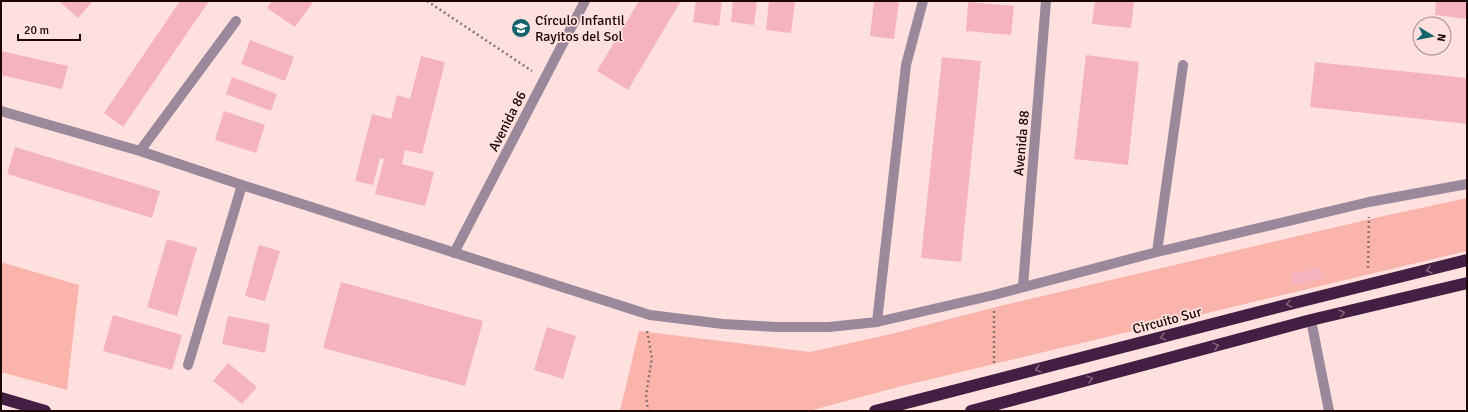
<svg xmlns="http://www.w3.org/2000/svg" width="1468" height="412" font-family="Signika,sans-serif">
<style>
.green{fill:#fbb4ac}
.building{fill:#f5b3c0}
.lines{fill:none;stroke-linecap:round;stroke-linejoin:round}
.path{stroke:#8b7270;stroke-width:2.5;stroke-dasharray:2 3;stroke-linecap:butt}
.minor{stroke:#9b889b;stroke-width:10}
.highway{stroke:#431f44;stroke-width:12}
.oneway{stroke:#84637a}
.labels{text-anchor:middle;stroke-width:3.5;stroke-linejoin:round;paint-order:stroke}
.poi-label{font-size:14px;fill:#1c0605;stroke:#fee1de;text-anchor:start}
.street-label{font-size:14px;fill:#1c0605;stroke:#fee1de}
</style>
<rect width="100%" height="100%" fill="#fee1de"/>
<path class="green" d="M1467,198V251L902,386L809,411H620L639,331L810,352L891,334L1004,305L1379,217Z
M1,262L79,285L67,390L1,372Z"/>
<path class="building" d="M59,1H93L78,18Z
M180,1H209L123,127L104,113Z
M272,1H314L295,27L267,8Z
M639,1H681L628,90L597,71Z
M696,1H722L719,26L693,22Z
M733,1H757L754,25L731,22Z
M769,1H795L791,33L766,30Z
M874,1H899L894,39L870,36Z
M1095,1H1134L1131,28L1092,24Z
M1436,1H1467V19L1435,15Z
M968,2L1014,6L1011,35L966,31Z
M250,40L294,57L285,81L241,64Z
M1,51L68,66L62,89L1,75Z
M1086,55L1139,62L1128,165L1074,159Z
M421,56L445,62L422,154L405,150L402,164L434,172L425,206L375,194L384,159L380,158L373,185L355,181L372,114L391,119L397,95L410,99Z
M942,57L981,61L961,262L921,258Z
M1315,62L1467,78V124L1310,107Z
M232,77L277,94L271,111L226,94Z
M224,111L265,125L256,153L215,140Z
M15,147L160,191L152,218L7,174Z
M167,239L197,248L177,316L147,307Z
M259,245L280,251L265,301L245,296Z
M1321,267L1323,278L1294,285L1291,274Z
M341,282L483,321L465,386L323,348Z
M113,315L182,335L172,370L103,351Z
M228,316L270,324L265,353L222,344Z
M547,327L576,336L563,379L534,370Z
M228,363L257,387L242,404L213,381Z"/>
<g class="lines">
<path class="path" d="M427,1L532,71
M1368,268L1369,217
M994,311V364
M647,331L652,358L646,395L648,411"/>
<path class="minor" d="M1,111L140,151L242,185L650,315L723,324L777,327H829L877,322L994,295L1157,252L1369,202L1467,184
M140,151L236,21
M1157,252L1183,65
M454,253L585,1
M1023,286L1046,1
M1311,320L1329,411
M877,322L906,65L923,1
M188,365L242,185"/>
<path class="highway" d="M1,398L45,411
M875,411L1286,305L1467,260
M971,411L1311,320L1467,283"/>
</g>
<defs><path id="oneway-chevron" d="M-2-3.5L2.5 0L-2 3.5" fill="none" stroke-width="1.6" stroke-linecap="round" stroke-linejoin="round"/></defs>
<g class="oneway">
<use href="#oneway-chevron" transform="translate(1429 270) rotate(166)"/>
<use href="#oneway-chevron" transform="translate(1289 304) rotate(166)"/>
<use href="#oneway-chevron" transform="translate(1342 313) rotate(-13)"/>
<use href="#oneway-chevron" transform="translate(1163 337) rotate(165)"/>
<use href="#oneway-chevron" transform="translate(1216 346) rotate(-15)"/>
<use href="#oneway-chevron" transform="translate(1038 369) rotate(165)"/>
<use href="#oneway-chevron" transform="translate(1090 379) rotate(-15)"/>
</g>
<defs>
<g id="school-disc" transform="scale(1)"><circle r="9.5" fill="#15636b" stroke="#fee1de"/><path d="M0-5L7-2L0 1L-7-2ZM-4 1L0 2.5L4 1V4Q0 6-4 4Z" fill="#fff"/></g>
</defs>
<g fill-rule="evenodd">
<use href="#school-disc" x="521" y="28"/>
</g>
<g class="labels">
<g class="poi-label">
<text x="535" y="25">Círculo Infantil<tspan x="535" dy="16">Rayitos del Sol</tspan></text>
</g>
<g class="street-label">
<text transform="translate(507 121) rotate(-63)" y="5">Avenida 86</text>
<text transform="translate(1021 143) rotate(-85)" y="5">Avenida 88</text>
<text transform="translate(1167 320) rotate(-15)" y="5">Circuito Sur</text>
</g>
</g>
<rect width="1468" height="412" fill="none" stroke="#1c0605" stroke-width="4"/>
<g transform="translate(1432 36) rotate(100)"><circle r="19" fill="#fee1de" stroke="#a48987"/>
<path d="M0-3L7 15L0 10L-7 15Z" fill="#15636b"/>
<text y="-6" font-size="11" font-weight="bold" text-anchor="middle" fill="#1c0605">N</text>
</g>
<path d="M18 34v6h62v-6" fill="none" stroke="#1c0605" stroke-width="2"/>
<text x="24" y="34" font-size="12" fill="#1c0605" stroke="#fee1de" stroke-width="3" paint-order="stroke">20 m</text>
</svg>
